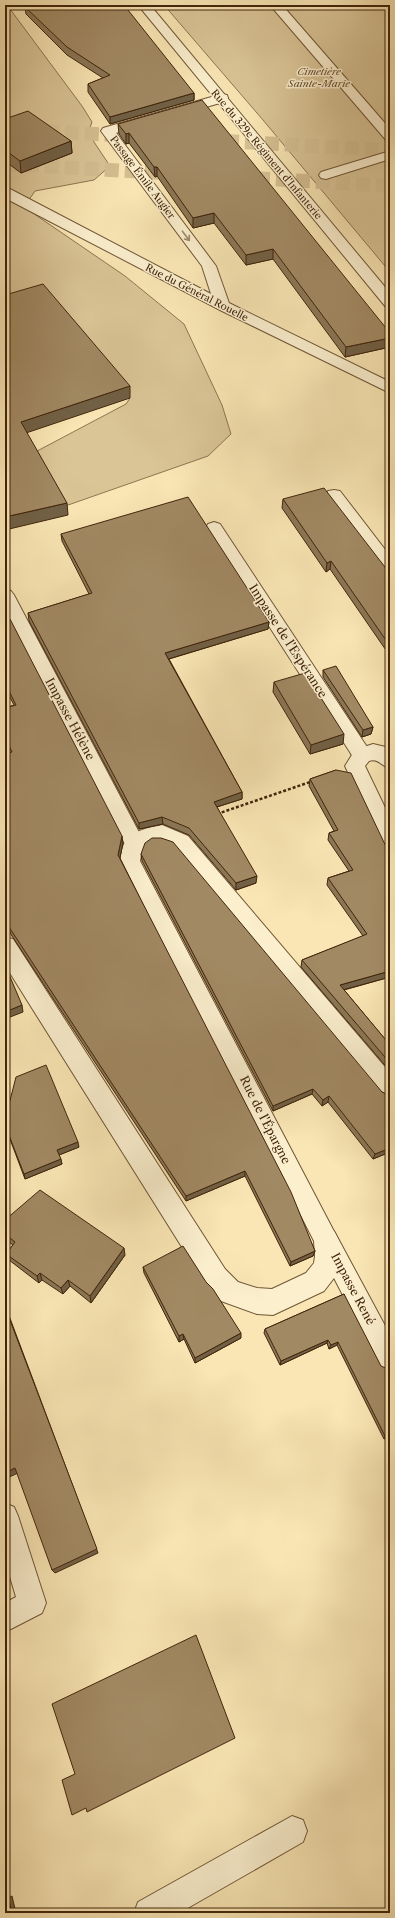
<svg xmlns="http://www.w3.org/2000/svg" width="395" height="1918" font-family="'Libre Caslon Text',serif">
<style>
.green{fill:#dac597;stroke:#8e7551}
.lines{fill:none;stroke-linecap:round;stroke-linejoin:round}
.secondary-tunnel{stroke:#d4bf92;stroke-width:14;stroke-dasharray:14 6;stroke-linecap:butt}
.service-casing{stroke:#6f5535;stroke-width:2}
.minor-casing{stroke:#6f5535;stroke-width:2}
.tertiary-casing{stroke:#6f5535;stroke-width:2}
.path{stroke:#41250b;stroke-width:2.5;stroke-dasharray:3 2;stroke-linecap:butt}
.service{fill:#fbefce;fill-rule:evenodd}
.minor{fill:#fbefce;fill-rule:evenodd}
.tertiary{fill:#fbefce;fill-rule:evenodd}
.wall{fill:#8a7655;stroke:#41250b}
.shaded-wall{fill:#716045;stroke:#41250b}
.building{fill:#a18963;stroke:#41250b}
.oneway{stroke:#9e8a6c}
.labels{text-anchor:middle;stroke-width:3;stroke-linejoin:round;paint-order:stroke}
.far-park-label{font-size:10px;font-style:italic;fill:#674d2e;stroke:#fbefce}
.far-street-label{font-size:10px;fill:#41250b;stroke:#fbefce}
.street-label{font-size:12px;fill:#41250b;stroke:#fbefce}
</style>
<rect width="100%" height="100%" fill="#f9e6b4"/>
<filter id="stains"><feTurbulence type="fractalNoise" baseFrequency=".005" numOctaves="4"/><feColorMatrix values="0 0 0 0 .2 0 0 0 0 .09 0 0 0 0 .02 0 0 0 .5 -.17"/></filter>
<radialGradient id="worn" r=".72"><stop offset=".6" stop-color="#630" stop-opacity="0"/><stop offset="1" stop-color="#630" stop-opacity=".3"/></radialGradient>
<path class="green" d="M5,5H7L82,106L92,122L88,133L110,166L94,180L35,191L24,207L125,276L184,324L222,405L231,434L208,456L31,518L22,459L126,404L130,398L5,308Z
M164,5H390V272L263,120Z"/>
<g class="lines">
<path class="secondary-tunnel" d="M5,129L149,137
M205,140L390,150
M5,164L182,174
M236,177L390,186"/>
<g class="service-casing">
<path id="service" d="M270,5H282L390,129V141L386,140Z
M390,151V159L326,179L321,178L319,175L321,172Z
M334,490L340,491L390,556V574L384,572L328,499L326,495L328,491Z
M214,522L220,524L369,750L371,755L369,760L362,762L355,760L206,528L208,524Z
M5,589L11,591L14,595L142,838L145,844L142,850L135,852L128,850L5,612Z
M326,1228L334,1231L390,1335V1373L381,1369L318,1247L314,1239L318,1231Z
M5,1503L14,1507L18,1516L46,1603L42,1613L5,1632V1603L16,1597L5,1560Z
M292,1816L303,1820L307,1831L303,1842L179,1913H134L138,1902Z"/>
</g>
<g class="minor-casing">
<path id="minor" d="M222,94L227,95L228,98L227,101L116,133L216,266L229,303L390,382V393L222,311L5,198V188L10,189L211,294L202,266L101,131L103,128Z
M373,744L390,748V769C382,766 378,758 369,761L365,766L390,818V848L383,846L345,766L355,750Z
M162,825L188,836L390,1073V1101L382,1097L174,848C157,840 143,839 140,861L338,1239L341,1256L338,1269L334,1278L324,1291L273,1315L257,1314L221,1301L207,1287L5,965V937L13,939L225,1269L238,1282L257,1288L272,1289L306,1273L314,1263L315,1256L314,1241L120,861C122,833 138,830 162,825Z"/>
</g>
<g class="tertiary-casing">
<path id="tertiary" d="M138,5H150L390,293V308L385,306Z"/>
</g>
<path class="path" d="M217,814L313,781"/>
<use href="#service" class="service"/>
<use href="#minor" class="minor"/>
<use href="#tertiary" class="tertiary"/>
</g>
<path class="wall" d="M25,7L194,93V100L110,124L88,92V84L103,78L67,55L26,14Z
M5,119L71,141L72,153L21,173L5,161Z
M118,124L390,333V347L345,357L273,259L246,265L214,223L193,228L157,176L155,177L129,143L126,144L119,134Z
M390,421V432L388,430Z
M283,499L388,571L390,570V656L330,569L326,572L282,508Z
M61,534L269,622L268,629L169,659L242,792V799L217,807L256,883L236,890L189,835L163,824L139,829L29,621L28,613L89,594L62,541Z
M5,621L123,843L120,858L315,1251L313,1256L290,1266L245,1176L186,1201L10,933L9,928L5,922V754L10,753L5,741V708L14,705L5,688Z
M323,670L373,727L371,734L362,737L323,677Z
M274,682L343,744L310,754L273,692Z
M336,770L390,977L344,990L390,1045V1071L301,967L302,960L363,936L327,885L328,878L349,871L328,840L329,833L334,831L309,786L310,779Z
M141,854L382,1092L390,1096V1152L373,1159L328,1102L322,1106L312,1094L273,1111L142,861Z
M5,1126L79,1147L59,1155L62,1164L25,1179Z
M5,1220L125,1255L91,1303L70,1286L63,1294L42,1280L39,1283L9,1260L6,1254L13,1245L5,1239Z
M143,1267L241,1338L195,1363L184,1339L179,1342L144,1273Z
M344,1294L390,1436L384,1439L337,1345L329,1349L327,1343L280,1365L264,1333L265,1329Z"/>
<path class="shaded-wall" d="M194,93V100L110,124V117Z
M129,133V143L126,144V134Z
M71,141L72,153L21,173L20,161Z
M154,167H157V176L155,177Z
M214,213V223L193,228V218Z
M273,249V259L246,265V255Z
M390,338V347L345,357L346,347Z
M130,386V398L23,434L21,422Z
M67,503L68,515L5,530V517Z
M331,561L330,569L326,572L327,563Z
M269,622L268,629L165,660V653Z
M373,727L371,734L362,737L363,730Z
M344,734L343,744L310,754L311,745Z
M242,792V799L213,808L214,802Z
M162,817L163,824L139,829V823Z
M122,836L123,843L119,862L118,855Z
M257,876L256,883L236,890V883Z
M390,971V977L339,991L340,985Z
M22,1005L23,1012L5,1019V1012Z
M313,1089L312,1094L273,1111V1106Z
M329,1096L328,1102L322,1106L323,1100Z
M78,1142L79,1147L59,1155L57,1150Z
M390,1148V1152L373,1159L375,1154Z
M61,1159L62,1164L25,1179L24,1174Z
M245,1171V1176L186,1201V1196Z
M124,1248L125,1255L91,1303L90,1296Z
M315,1251L313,1256L290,1266L291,1262Z
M40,1273L42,1280L39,1283L37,1276Z
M68,1280L70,1286L63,1294L61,1288Z
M8,1313L98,1553L55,1573L52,1570Z
M241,1333V1338L195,1363V1358Z
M183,1334L184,1339L179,1342V1336Z
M328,1340L327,1343L280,1365L281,1361Z
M338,1342L337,1345L329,1349L331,1345Z
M390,1434V1436L384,1439L385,1436Z
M15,1468L18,1473L5,1479V1473Z
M12,1896L16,1913H12L8,1898Z"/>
<path class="building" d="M31,5H124L194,93L110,117L88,84L110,75L67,47L25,7Z
M202,100L390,333V338L346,347L273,249L246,255L214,213L193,218L157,167H154L129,133L126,134L118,124Z
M28,111L71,141L20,161L5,150V119Z
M43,284L130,386L21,422L67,503L5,517V295Z
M324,488L388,571L390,570V646L331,561L327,563L283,499Z
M188,497L269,622L165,653L242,792L214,802L257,876L236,883L189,828L162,817L139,823L28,613L92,593L61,534Z
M10,619L122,836L118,855L291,1192L315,1251L291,1262L245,1171L186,1196L9,927L10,926L5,918V773H7L5,769V754L12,752L5,737V708L16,705L5,683V621Z
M336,666L373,727L363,730L323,670Z
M305,673L344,734L311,745L274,682Z
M336,770L351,773L390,855V971L340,985L390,1045V1063L302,960L367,934L328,878L353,870L329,833L338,830L310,779Z
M152,838H161L173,842L382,1092L390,1096V1148L375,1154L329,1096L323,1100L313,1089L273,1106L141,854L145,843Z
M5,965L22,1005L5,1012Z
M46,1065L78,1142L57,1150L61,1159L24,1174L5,1125V1120L16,1077Z
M40,1190L124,1248L90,1296L68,1280L61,1288L40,1273L37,1276L6,1254L15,1242L5,1234V1220Z
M183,1246L206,1282L213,1289L241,1333L195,1358L183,1334L179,1336L143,1267Z
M344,1294L381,1366L390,1370V1434L385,1436L338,1342L331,1345L328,1340L281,1361L265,1329Z
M5,1307L97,1549L52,1570L15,1468L5,1473Z
M196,1635L235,1738L87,1812L86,1808L72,1815L62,1780L75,1774L52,1704Z
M8,1898L12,1913H5V1900Z"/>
<defs><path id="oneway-shaft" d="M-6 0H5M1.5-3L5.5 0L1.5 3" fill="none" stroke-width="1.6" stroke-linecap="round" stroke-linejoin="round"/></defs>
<use class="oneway" href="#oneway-shaft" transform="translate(186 236) rotate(53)"/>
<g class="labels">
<g class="far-park-label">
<text x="319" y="75">Cimetière<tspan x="319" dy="12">Sainte-Marie</tspan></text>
</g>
<g class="far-street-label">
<text transform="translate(267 154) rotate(50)" y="4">Rue du 329e Régiment d'Infanterie</text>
<text transform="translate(143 177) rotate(53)" y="4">Passage Émile Augier</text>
<text transform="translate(197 292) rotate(27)" y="4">Rue du Général Rouelle</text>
</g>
<g class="street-label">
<text transform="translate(288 641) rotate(57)" y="4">Impasse de l'Espérance</text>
<text transform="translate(70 719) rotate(62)" y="4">Impasse Hélène</text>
<text transform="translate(265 1120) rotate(63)" y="4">Rue de l'Épargne</text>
<text transform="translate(353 1289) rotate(62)" y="4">Impasse René</text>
</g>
</g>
<rect width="395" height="1918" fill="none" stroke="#f9e6b4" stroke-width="20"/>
<rect x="6" y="6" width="383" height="1906" fill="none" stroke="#41250b" stroke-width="2"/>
<rect x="10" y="10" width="375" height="1898" fill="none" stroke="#41250b"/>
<rect width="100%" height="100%" filter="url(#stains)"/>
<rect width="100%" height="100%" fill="url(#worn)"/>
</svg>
